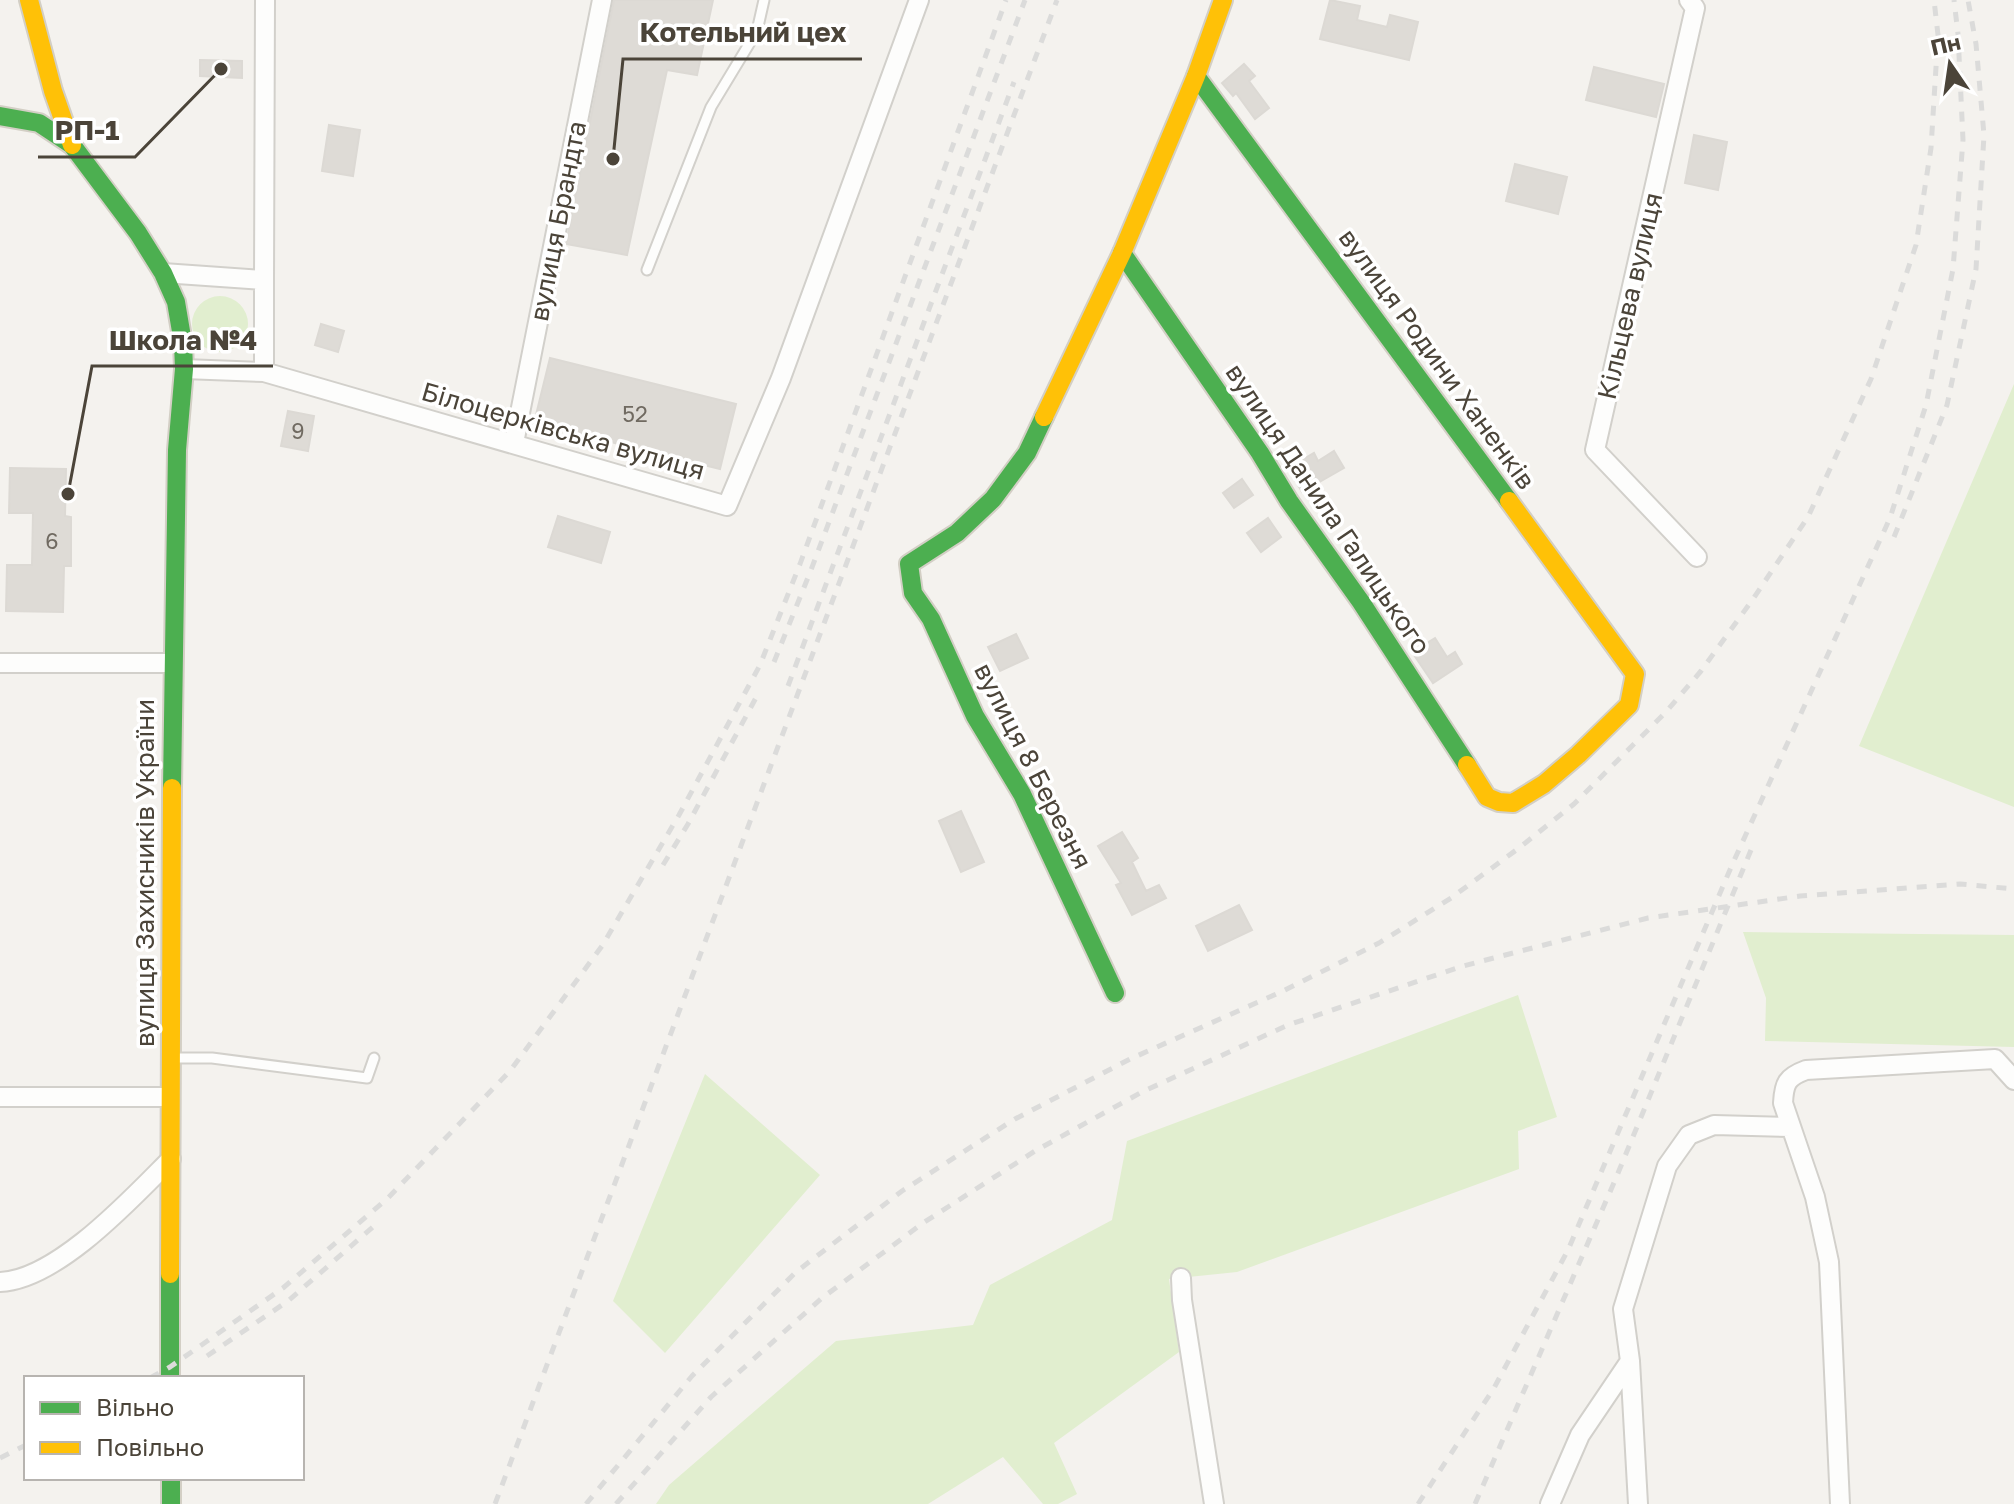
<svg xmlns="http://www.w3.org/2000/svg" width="2014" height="1504" font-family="'Golos Text',sans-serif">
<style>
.green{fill:#e1eecf}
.building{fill:#dedbd6;stroke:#dcd9d4;stroke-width:2}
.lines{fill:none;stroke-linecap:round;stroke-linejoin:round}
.lane-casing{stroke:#d2d0cb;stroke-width:13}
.street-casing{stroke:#d2d0cb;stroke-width:22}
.fast-casing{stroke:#d3cfc5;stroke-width:22}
.slow-casing{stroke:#d3cfc5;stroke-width:22}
.lane{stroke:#fdfdfc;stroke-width:9}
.street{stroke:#fdfdfc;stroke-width:18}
.fast{stroke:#4caf50;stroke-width:18}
.slow{stroke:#ffc107;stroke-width:18}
.rail{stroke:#dbdbda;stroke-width:5;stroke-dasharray:10 10;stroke-linecap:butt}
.labels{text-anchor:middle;stroke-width:7;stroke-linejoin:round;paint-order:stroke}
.number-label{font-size:22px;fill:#706a61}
.street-label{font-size:26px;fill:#4b4439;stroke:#fff}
.leader{fill:none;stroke:#4b4439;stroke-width:3}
.callout-dot{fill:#4b4439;stroke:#fff;stroke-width:3}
.callout-label{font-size:28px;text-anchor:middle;font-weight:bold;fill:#4b4439;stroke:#fff;stroke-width:7;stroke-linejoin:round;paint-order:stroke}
</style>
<rect width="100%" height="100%" fill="#f4f2ee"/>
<path class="green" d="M192 324a28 28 0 1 1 56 0a28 28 0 1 1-56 0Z
M2014,384V807L1859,746Z
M1743,932L2014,935V1047L1765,1041L1766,998Z
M1518,995L1557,1117L1518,1131L1519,1169L1237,1272L1169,1279L1179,1352L1054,1443L1077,1494L1058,1504H1043L1003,1457L928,1504H656L669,1485L836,1341L973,1325L990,1285L1112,1220L1127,1141Z
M705,1074L820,1175L665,1353L613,1301Z"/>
<path class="building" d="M614,0H713L697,75L667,70L627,255L566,244Z
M1330,0L1360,6L1357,20L1387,27L1390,15L1418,22L1409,60L1320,39Z
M200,60L242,61V78L200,76Z
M1244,64L1255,76L1249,81L1269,108L1255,119L1236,93L1233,96L1222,83Z
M1594,67L1664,84L1656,117L1586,100Z
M329,125L360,130L353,176L322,171Z
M1694,135L1727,142L1718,190L1685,183Z
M1515,164L1567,177L1558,214L1506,201Z
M321,324L344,331L338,352L315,345Z
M550,358L736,404L720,469L534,423Z
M288,411L314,416L308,451L281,446Z
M1334,451L1344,468L1302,492L1288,468L1314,453L1318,461Z
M10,468L66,469L65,516L71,517V566H64L63,612L6,611L7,565H32L33,513H9Z
M1242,479L1253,495L1234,508L1223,493Z
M558,516L610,532L601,563L548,547Z
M1268,518L1281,537L1261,552L1247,533Z
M1016,634L1028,658L1000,671L988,647Z
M1435,638L1447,657L1455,652L1462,664L1433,683L1412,652Z
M961,811L984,862L961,872L939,821Z
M1122,832L1138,858L1132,862L1146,891L1159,885L1166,898L1132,915L1116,885L1121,883L1098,846Z
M1239,905L1252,930L1208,951L1196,926Z"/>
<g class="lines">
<g class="lane-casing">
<path id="lane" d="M647,270L711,107L757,31L764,0
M173,1058H212L367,1078L374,1058"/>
</g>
<g class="street-casing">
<path id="street" d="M1689,0L1695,8L1595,450L1697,557
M163,273L264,280L265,0
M184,369L264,372L727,506L781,378L919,0
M264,372V270
M514,443L602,0
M0,663H173
M0,1097H170
M1181,1278L1182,1300L1214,1504
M0,1282C57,1280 132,1198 171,1159
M1630,1361L1638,1504
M1550,1504L1580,1435L1630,1361L1623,1309L1667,1166L1689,1135L1714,1125L1790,1127
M1840,1504L1829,1262L1815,1197L1783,1103C1784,1083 1787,1077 1806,1070L1995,1059L2014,1080"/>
</g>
<g class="fast-casing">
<path id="fast" d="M1196,76L1509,501
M0,116L39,123L72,145L138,233L163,273L176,302L183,343L184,369L177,450L172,788
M1122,253L1260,453L1289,501L1361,602L1467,765
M1044,417L1027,453L993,499L957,533L909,564L913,593L931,619L975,716L1022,794L1115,993
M170,1378V1274
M171,1478V1504"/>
</g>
<g class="slow-casing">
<path id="slow" d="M29,0L53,91L72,145
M1044,417L1122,253L1196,76L1223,0
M1467,765L1487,797L1499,802L1513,803L1544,784L1578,755L1629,705L1635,674L1509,501
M170,1274L172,788"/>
</g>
<use href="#lane" class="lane"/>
<use href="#street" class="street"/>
<use href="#fast" class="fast"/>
<use href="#slow" class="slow"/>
<path class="rail" d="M1894,537L1947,405L1976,269L1984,135L1976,44L1968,0
M774,662L811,570L1025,0
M788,686L1014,82
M663,865L688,824L758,694
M207,1356L288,1301L374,1226
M150,1378L170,1367L283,1288L388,1198L510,1071L602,946L679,815L760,665L800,564L1006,0
M0,1458L26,1445
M495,1504L1057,0
M586,1504L692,1376L796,1272L902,1191L1015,1119L1130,1059L1283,991L1379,943L1451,898L1519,848L1574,804L1665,713L1701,671L1753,599L1808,517L1871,379L1916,245L1931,148L1938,35L1934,0
M616,1504L711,1397L822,1298L923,1223L1035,1151L1142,1092L1288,1025L1463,966L1648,918L1800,896L1960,884L2014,889
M1418,1504L1494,1388L1568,1250L1732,865L1890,518L1926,405L1953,269L1963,140L1958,34L1954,0
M1475,1504L1616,1178L1751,850"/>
</g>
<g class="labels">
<g class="number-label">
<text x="635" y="422">52</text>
<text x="298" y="439">9</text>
<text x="52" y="549">6</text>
</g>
<g class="street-label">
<text transform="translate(558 221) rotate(-79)" y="9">вулиця Брандта</text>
<text transform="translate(1630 296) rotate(-77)" y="9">Кільцева вулиця</text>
<text transform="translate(1437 359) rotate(54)" y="9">вулиця Родини Ханенків</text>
<text transform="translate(563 431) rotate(16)" y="9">Білоцерківська вулиця</text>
<text transform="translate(1328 509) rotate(56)" y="9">вулиця Данила Галицького</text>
<text transform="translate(1033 766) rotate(63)" y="9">вулиця 8 Березня</text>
<text transform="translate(145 873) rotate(-90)" y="9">вулиця Захисників України</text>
</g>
</g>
<path class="leader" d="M613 159L623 59H862M221 69L135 157H38M68 494L92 366H273"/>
<g class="callout-dot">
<circle cx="613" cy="159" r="8"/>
<circle cx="221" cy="69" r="8"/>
<circle cx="68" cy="494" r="8"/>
</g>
<g class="callout-label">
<text x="743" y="42">Котельний цех</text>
<text x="87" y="140">РП-1</text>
<text x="183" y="350">Школа №4</text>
</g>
<rect x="24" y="1376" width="280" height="104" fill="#ffffff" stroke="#b7b4b0" stroke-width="2"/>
<rect x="40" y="1402" width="40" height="12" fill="#4caf50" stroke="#b7b4b0" stroke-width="2"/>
<text x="96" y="1416" font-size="24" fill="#4b4439">Вільно</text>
<rect x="40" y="1442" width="40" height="12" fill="#ffc107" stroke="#b7b4b0" stroke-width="2"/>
<text x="96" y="1456" font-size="24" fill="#4b4439">Повільно</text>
<g transform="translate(1950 64) rotate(347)" stroke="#ffffff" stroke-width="6" paint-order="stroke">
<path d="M0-6L14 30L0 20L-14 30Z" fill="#4b4439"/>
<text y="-12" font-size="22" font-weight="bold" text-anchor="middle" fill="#4b4439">Пн</text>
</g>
</svg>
